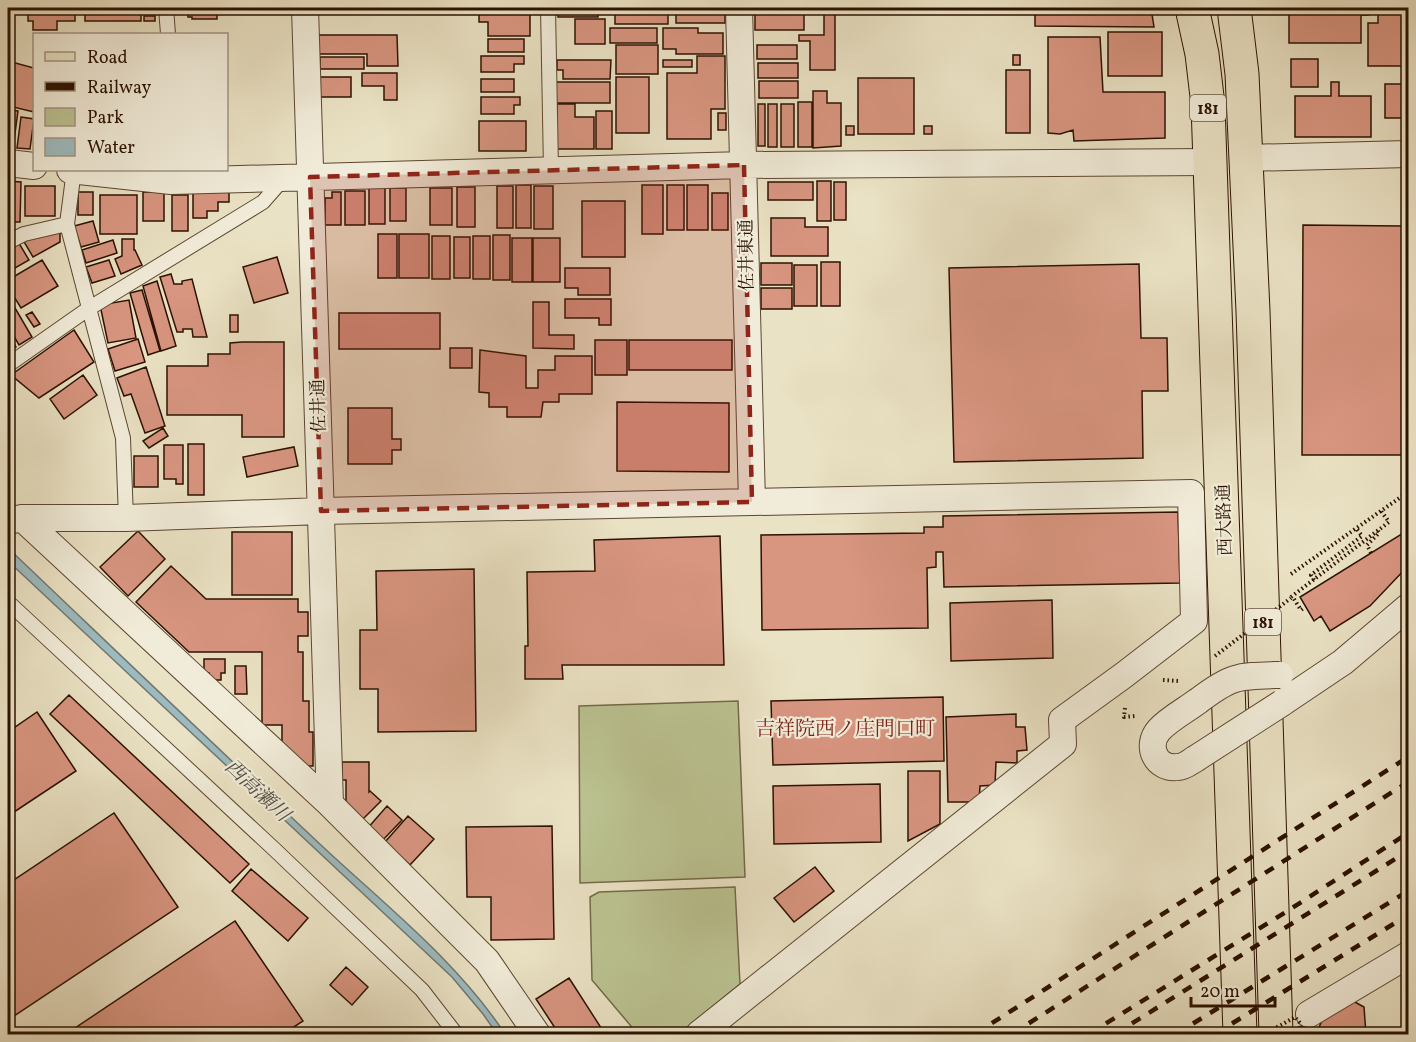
<svg xmlns="http://www.w3.org/2000/svg" width="1416" height="1042" font-family="Vollkorn,'Noto Serif JP',serif">
<style>
.green{fill:#bbc291;stroke:#746a48;stroke-width:1.5}
.water{fill:#9dbbbf;stroke:#707773;stroke-width:1.5}
.building{fill:#d89580;stroke:#2c1200;stroke-width:1.5}
.lines{fill:none;stroke-linecap:round;stroke-linejoin:round}
.lane-casing{stroke:#5c4631;stroke-width:16}
.street-casing{stroke:#5c4631;stroke-width:28}
.primary-casing{stroke:#2c1200;stroke-width:35}
.path{stroke:#2c1200;stroke-width:4;stroke-dasharray:1.5 3;stroke-linecap:butt}
.lane{stroke:#f1ecd9;stroke-width:14}
.street{stroke:#f1ecd9;stroke-width:26}
.primary{stroke:#eae2c4;stroke-width:33}
.rail{stroke:#2c1200;stroke-width:4.5;stroke-dasharray:10 10;stroke-linecap:butt}
.street-bridge-casing{stroke:#5c4631;stroke-width:28;stroke-linecap:butt}
.path-bridge{stroke:#2c1200;stroke-width:4;stroke-dasharray:1.5 3;stroke-linecap:butt}
.street-bridge{stroke:#f1ecd9;stroke-width:26}
.marked{fill:#8f2418;fill-opacity:0.2;stroke:#8f2418;stroke-width:4.5;stroke-dasharray:12 8;stroke-linejoin:round}
.labels{text-anchor:middle;stroke-width:4.5;stroke-linejoin:round;paint-order:stroke}
.shield{fill:#f1ecd9;stroke:#675341;stroke-width:1.5}
.shield-label{font-size:16px;font-weight:bold;fill:#2c1200}
.street-label{font-size:18px;fill:#2c1200;stroke:#f1ecd9}
.neighbourhood-label{font-size:20px;fill:#7a1f14;stroke:#f1ecd9}
.water-label{font-size:20px;font-style:italic;fill:#544d43;stroke:#f1ecd9}
</style>
<rect width="100%" height="100%" fill="#eae2c4"/>
<filter id="stains"><feTurbulence type="fractalNoise" baseFrequency=".00333" numOctaves="4"/><feColorMatrix values="0 0 0 0 .2 0 0 0 0 .09 0 0 0 0 .02 0 0 0 .5 -.17"/></filter>
<radialGradient id="worn" r=".72"><stop offset=".6" stop-color="#630" stop-opacity="0"/><stop offset="1" stop-color="#630" stop-opacity=".3"/></radialGradient>
<path class="green" d="M738,701L745,877L580,883L579,706Z
M735,887L740,984L679,1034L636,1032L592,980L590,897L599,892Z"/>
<path class="water" d="M8,548C112,647 216,747 322,846C385,905 457,961 505,1034H497L483,1014L452,977L8,561Z"/>
<path class="building" d="M28,8H75V21H57V30H33V21H28Z
M85,8H141V21H85Z
M224,8H280V12H224Z
M558,8H598V17H558Z
M615,8H668V24H615Z
M676,8H725V23H676Z
M755,8H804V30H755Z
M1035,8H1151L1154,27L1035,26Z
M1289,8H1368V15H1361V43H1289Z
M188,9H217V19H192V17H188Z
M479,11H504V14H530V36H488V22H479Z
M1378,13H1408V66H1368V23H1378Z
M824,14H835V70H810V41H799V35H824Z
M144,16H155V21H144Z
M575,19H605V44H575Z
M610,28H657V43H610Z
M663,28H698V33H723V54H676V49H663Z
M1108,32H1162V76H1108Z
M318,35H397L398,66H367V54H318Z
M1048,37H1100L1103,92H1165V138L1074,141L1073,130L1060,134L1048,133Z
M488,39H524V52H488Z
M616,45H658V74H616Z
M757,45H797V59H757Z
M1013,55H1020V65H1013Z
M481,56H524V64H514V72H481Z
M697,56H725V109H711V139H667V73H697Z
M320,57H364V69H320Z
M1291,59H1318V87H1291Z
M557,60H611L610,79H563V70H557Z
M663,60H692V67H663Z
M8,61L34,68V112L13,107L14,97L8,95Z
M758,63H798V78H758Z
M1006,70H1030V133H1006Z
M362,73H397V100H384V86H362Z
M320,77H351V97H320Z
M616,77H649V133H616Z
M858,78H914V134H858Z
M481,79H514V92H481Z
M759,81H798V98H759Z
M555,82H610V103H555Z
M1331,82H1339V96H1371V137H1295V96H1331Z
M1385,84H1408V118H1385Z
M813,91H827V103H841V146L813,148Z
M481,97H520V105H514V114H481Z
M798,102H812V147H798Z
M557,104H575V117H594V149H557Z
M758,104H765V146H758Z
M768,104H777V147H768Z
M781,104H794V147H781Z
M8,110L18,111L13,148L8,147Z
M596,111H612V149H596Z
M718,113H726V130H718Z
M21,117L34,119L30,149L17,148Z
M479,121H526V151H479Z
M846,126H854V135H846Z
M924,126H932V134H924Z
M8,181L21,182L20,222H8Z
M817,181H831V221H817Z
M768,182H813V200H768Z
M834,182H846V220H834Z
M516,185H531V228H516Z
M642,185H663V234H642Z
M667,185H684V230H667Z
M687,185H708V230H687Z
M25,186H55V216H25Z
M497,186H513V228H497Z
M534,186H553V229H534Z
M457,187H475V227H457Z
M369,188H385V224H369Z
M390,188H406V221H390Z
M430,188H452V225H430Z
M345,191H365V225H345Z
M78,192H93V215H78Z
M143,192H164V221H143Z
M193,192H229V202H218V211H207V218H193Z
M332,192H341V225H325V198H332Z
M712,193H728V230H712Z
M100,195H137V234H100Z
M172,195H188V231H172Z
M582,201H625V257H582Z
M771,218H805V227H828V256H771Z
M93,221L99,242L81,247L74,226Z
M1303,225L1402,226V455H1302Z
M60,231V242L33,257L23,240Z
M378,234H397V278H378Z
M399,234H429V278H399Z
M493,235H510V280H493Z
M432,236H450V279H432Z
M473,236H490V279H473Z
M454,237H470V278H454Z
M512,238H532V282H512Z
M533,238H560V282H533Z
M122,239H134V250H135L142,265L121,274L115,259L122,256Z
M17,240L29,260L8,272V246Z
M113,240L117,253L86,263L82,250Z
M277,257L288,293L254,303L243,267Z
M42,260L58,286L21,308L8,287V280Z
M109,260L115,276L92,283L86,267Z
M821,262H840V306H821Z
M761,263H792V285H761Z
M1139,264L1141,338H1167L1168,391H1142L1143,458L954,462L949,268Z
M794,265H817V306H794Z
M565,268H610V295H578V288H565Z
M171,274L174,284H182V281L192,279L207,337H193L192,329H183V332H177L160,277Z
M157,281L176,346L161,351L143,286Z
M761,288H792V309H761Z
M142,290L160,351L148,355L130,293Z
M8,296L32,337L19,345L8,326Z
M565,299H611V325H599V318H565Z
M129,300L136,338L108,343L100,305Z
M533,302H549V335H574V349L533,348Z
M32,312L40,324L34,327L26,315Z
M339,313H440V349H339Z
M230,315H238V332H230Z
M74,330L94,362L39,398L11,375Z
M8,332L16,347L8,352Z
M138,339L145,362L115,371L108,349Z
M595,340H627V375H595Z
M629,340H732V370H629Z
M242,342H284V437H242V415H167V366H208V354H230V343Z
M450,348H472V368H450Z
M480,350L526,356V388H538V370H555V356H592V394H559V402H543L541,417H507V407H489V393L479,392Z
M146,367L165,426L145,433L131,394L124,396L117,378Z
M83,375L97,395L64,419L50,399Z
M617,402L729,403V472L617,471Z
M348,408H392V439H401V450H392V464H348Z
M163,428L168,436L149,448L143,441Z
M188,444H204V495H188Z
M164,445H183V484H176V479H164Z
M294,447L298,466L247,477L243,457Z
M134,456H158V487H134Z
M1178,512L1180,583L944,587L943,552H936V567L927,568L928,628L762,630L761,535L924,533V527H943V516Z
M1408,530V566L1370,606L1330,631L1321,616L1314,621L1300,597Z
M138,531L165,559L128,596L100,567Z
M232,532H292V595H232Z
M720,536L724,665H562L563,679H525V646H528L527,572L595,571L594,540Z
M171,566L206,599H298V612H308V636H298V652H303V701H309V732H313V766H301L282,747V725H262V652H189L136,602Z
M474,569L476,731L378,732V689H360V630H377L376,571Z
M1052,600L1053,658L951,661L950,603Z
M204,659H225V673H221V680H209V673H204Z
M235,666H246L247,694H235Z
M69,695L249,864L230,883L50,714Z
M943,697L944,761L773,765L771,701Z
M37,712L76,771L8,816V732Z
M1016,714V727H1025L1027,750L1017,751V763L996,762L995,785L980,786L979,802H948L946,717Z
M342,762H369V792L370,791L381,801L360,822L350,811L346,801V780H342Z
M908,771H940V824L908,841Z
M880,784L881,842L774,844L773,786Z
M387,806L402,820L381,842L367,829Z
M114,813L178,907L8,1020V884Z
M408,816L434,839L410,865L385,842Z
M552,826L554,939L491,940V897H467L466,827Z
M815,867L834,891L794,922L774,898Z
M251,869L308,918L288,941L232,891Z
M235,921L303,1021L283,1034H66Z
M346,967L368,987L352,1005L330,985Z
M1406,972H1408V996H1406Z
M569,978L605,1034H559L536,999Z
M1353,1001L1364,1007L1366,1034H1316L1324,1016Z"/>
<g class="lines">
<g class="lane-casing">
<path id="lane" d="M166,8L168,34
M548,8L551,170
M74,170L67,224L123,438L126,518
M8,242L24,234L67,224
M8,365L88,309L263,202L284,178
M8,602L273,848L422,990L456,1034"/>
</g>
<g class="street-casing">
<path id="street" d="M305,8L330,804
M739,8L752,502
M1246,158L1408,154
M8,163L34,166
M70,170L171,181L744,165L1210,162
M22,518L330,804L487,961L537,1034
M8,521L22,518H126L321,511L1191,493L1194,621L1124,675L1062,720L1063,744L699,1034
M1282,703L1343,662L1408,607
M1195,759C1190,762 1184,767 1178,767C1156,770 1145,746 1159,730C1169,719 1186,710 1198,701
M1309,1014L1408,955"/>
</g>
<g class="primary-casing">
<path id="primary" d="M1192,8L1202,54L1208,105L1240,1034
M1234,8L1242,74L1253,311L1276,1034"/>
</g>
<path class="path" d="M1371,553L1367,545L1379,533L1378,531
M1291,574L1408,492
M1314,580L1311,575L1362,536L1356,528
M1291,597L1389,522L1381,511
M1294,599L1301,610L1305,607
M1163,680L1179,681
M1125,708L1124,717L1135,716"/>
<use href="#lane" class="lane"/>
<use href="#street" class="street"/>
<use href="#primary" class="primary"/>
<path class="rail" d="M975,1034L1408,757
M1012,1034L1408,782
M1089,1034L1289,910L1408,833
M1115,1034L1408,851
M1176,1034L1408,891
M1215,1034L1408,915"/>
<g class="street-bridge-casing">
<path id="street-bridge" d="M1198,701C1232,675 1238,676 1280,675
M1195,759L1282,703"/>
</g>
<path class="path-bridge" d="M1215,656L1291,598
M1265,1034L1295,1017L1300,1023L1301,1034"/>
<use href="#street-bridge" class="street-bridge"/>
</g>
<path class="marked" d="M744,165L752,502L321,511L310,177Z"/>
<g class="labels">
<g class="shield">
<rect x="1190" y="95" width="36" height="26" rx="4.5"/>
<rect x="1245" y="609" width="36" height="26" rx="4.5"/>
</g>
<g class="shield-label">
<text x="1208" y="114">181</text>
<text x="1263" y="628">181</text>
</g>
<g class="street-label">
<text transform="translate(746 255) rotate(-91)" y="6">佐井東通</text>
<text transform="translate(318 406) rotate(-92)" y="6">佐井通</text>
<text transform="translate(1224 520) rotate(-92)" y="6">西大路通</text>
</g>
<g class="neighbourhood-label">
<text x="845" y="735">吉祥院西ノ庄門口町</text>
</g>
<g class="water-label">
<text transform="translate(258 790) rotate(43)" y="7">西高瀬川</text>
</g>
</g>
<rect width="1416" height="1042" fill="none" stroke="#eae2c4" stroke-width="30"/>
<rect x="9" y="9" width="1398" height="1024" fill="none" stroke="#2c1200" stroke-width="3"/>
<rect x="15" y="15" width="1386" height="1012" fill="none" stroke="#2c1200" stroke-width="1.5"/>
<rect x="33" y="33" width="195" height="138" fill="#f1ecd9" stroke="#a29582" stroke-width="1.5"/>
<rect x="45" y="52" width="30" height="9" fill="#eae2c4" stroke="#a29582" stroke-width="1.5"/>
<text x="87" y="63" font-size="18" fill="#2c1200">Road</text>
<rect x="45" y="82" width="30" height="9" fill="#2c1200" stroke="#a29582" stroke-width="1.5"/>
<text x="87" y="93" font-size="18" fill="#2c1200">Railway</text>
<rect x="45" y="108" width="30" height="18" fill="#bbc291" stroke="#a29582" stroke-width="1.5"/>
<text x="87" y="123" font-size="18" fill="#2c1200">Park</text>
<rect x="45" y="138" width="30" height="18" fill="#9dbbbf" stroke="#a29582" stroke-width="1.5"/>
<text x="87" y="153" font-size="18" fill="#2c1200">Water</text>
<path d="M1191 997v9h84v-9" fill="none" stroke="#2c1200" stroke-width="3"/>
<text x="1200" y="997" font-size="18" fill="#2c1200" stroke="#f1ecd9" stroke-width="4.5" paint-order="stroke">20 m</text>
<rect width="100%" height="100%" filter="url(#stains)"/>
<rect width="100%" height="100%" fill="url(#worn)"/>
</svg>
